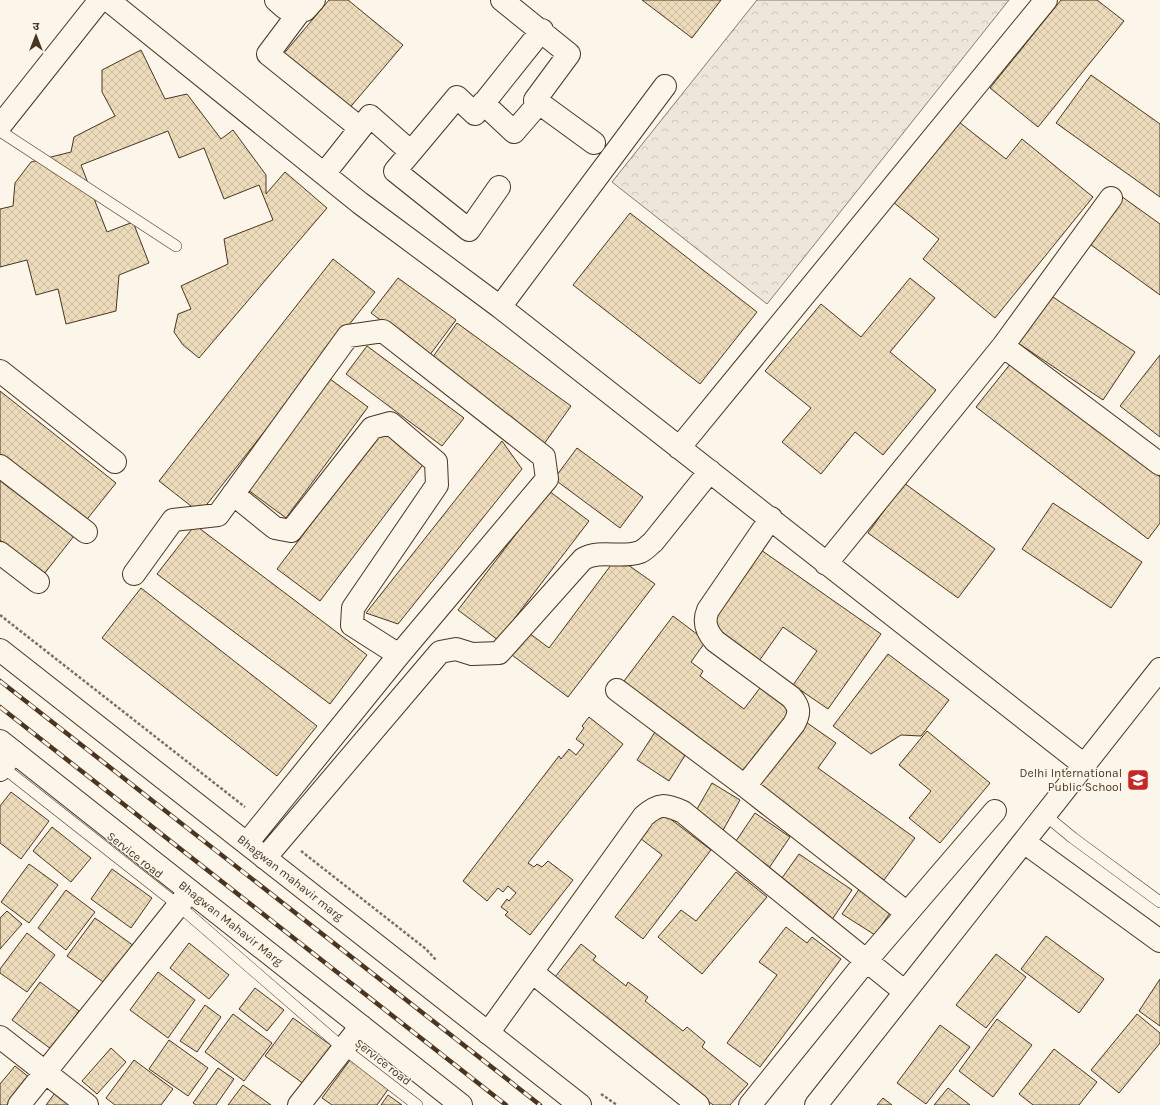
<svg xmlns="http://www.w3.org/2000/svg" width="1160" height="1105" font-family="Karla,'Noto Sans Devanagari',sans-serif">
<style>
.park{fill:url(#park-crowns);stroke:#887966}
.building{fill:url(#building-cross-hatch);stroke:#4a3520}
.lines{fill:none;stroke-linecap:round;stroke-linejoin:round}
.lane-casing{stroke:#4a3520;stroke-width:12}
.street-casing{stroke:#4a3520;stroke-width:24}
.secondary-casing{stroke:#4a3520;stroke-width:24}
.path{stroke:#7f6f5c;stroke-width:2.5;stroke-dasharray:3 2;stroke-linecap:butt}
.lane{stroke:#fbf6e9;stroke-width:11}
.street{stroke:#fbf6e9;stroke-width:22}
.secondary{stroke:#fbf6e9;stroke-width:22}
.rail-casing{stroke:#4a3520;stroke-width:4.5}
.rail{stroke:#fbf6e9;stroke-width:3;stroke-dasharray:9;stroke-linecap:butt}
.labels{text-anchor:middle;stroke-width:3;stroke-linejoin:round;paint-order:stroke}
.poi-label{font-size:12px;fill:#4a3520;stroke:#fbf6e9;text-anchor:end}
.street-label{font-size:12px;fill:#4a3520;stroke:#fbf6e9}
</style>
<defs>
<pattern id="park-crowns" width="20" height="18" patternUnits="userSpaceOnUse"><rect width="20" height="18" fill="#ede6d9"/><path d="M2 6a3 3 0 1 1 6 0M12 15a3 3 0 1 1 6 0" fill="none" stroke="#cdc6ba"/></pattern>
<pattern id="building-cross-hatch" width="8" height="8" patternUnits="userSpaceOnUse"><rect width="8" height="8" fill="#ecdcbc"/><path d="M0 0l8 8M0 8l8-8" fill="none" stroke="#ccbda1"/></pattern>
</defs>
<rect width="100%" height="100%" fill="#fbf6e9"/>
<path class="park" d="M757,0H1009L767,304L612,182Z"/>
<path class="building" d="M329,0H348L403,45L347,111L281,57Z
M642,0H721L692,38Z
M1061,0H1097L1124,21L1038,127L990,88Z
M141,50L165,99L187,94L221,139L233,130L266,175V194L285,172L327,208L199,358L183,345L174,332L178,314L191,309L181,286L228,264L224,239L273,220L259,185L224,199L204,148L179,158L168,131L81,165L107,232L133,222L149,263L119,275L116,311L66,324L58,289L36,295L27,260L0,267V209L13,206L15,183L31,162L71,152L74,137L115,116L102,92V70Z
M1091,75L1160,124V197L1056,123Z
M959,122L1006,159L1022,139L1093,197L995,318L923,259L939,239L893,202Z
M1121,196L1160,224V295L1087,242Z
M630,213L757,312L700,384L573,285Z
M333,259L375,292L200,513L159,481Z
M398,278L456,320L429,356L371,313Z
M910,278L935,298L890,352L936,390L883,455L855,432L821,474L782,442L811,408L765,371L821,304L861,337Z
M1047,293L1135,352L1103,400L1015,341Z
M457,323L571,406L544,444L430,361Z
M367,346L464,418L442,446L346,374Z
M1160,355V437L1120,406Z
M1011,363L1160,477V523L1148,539L976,407Z
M330,379L368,407L286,518L248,490Z
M0,391L116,483L84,523L0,457Z
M383,429L425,462L320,601L277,569Z
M502,441L522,469L398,624L366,613Z
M577,448L643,497L620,528L554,479Z
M0,479L74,536L44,574L0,540Z
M904,483L995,549L958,598L868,533Z
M549,491L589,521L498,640L458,610Z
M1053,503L1142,562L1111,608L1022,549Z
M195,525L367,655L330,704L157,574Z
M761,550L881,634L828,709L793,685L817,651L783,627L759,661L708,625Z
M617,557L655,584L568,697L508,652L525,630L549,648Z
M141,588L317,726L277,776L102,638Z
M673,616L706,641L691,662L703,671L700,676L744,709L763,684L797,709L745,777L621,685Z
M888,654L949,700L921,736L901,735L871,754L833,726Z
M589,717L623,744L528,863L534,867L537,864L542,867L548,861L573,880L530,935L505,915L508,912L501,907L507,899L509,901L516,893L508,886L503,892L498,888L487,901L463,881L559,756L561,759L569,749L576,755L584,745L576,739L584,728L582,726Z
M803,720L836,743L818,768L915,838L884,880L754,788Z
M657,729L689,749L669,781L637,760Z
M927,731L990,783L940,843L909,818L931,791L899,765Z
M712,783L740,800L722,832L693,816Z
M11,792L49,821L21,859L0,843V806Z
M656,808L711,850L643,939L615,917L662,855L636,835Z
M755,813L790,837L769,868L734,844Z
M52,827L91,858L71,882L33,851Z
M799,854L852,890L831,921L777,885Z
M29,864L58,885L29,923L1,902Z
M112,869L152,898L131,928L91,899Z
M736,872L767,897L702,974L658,937L681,910L696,921Z
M862,885L894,907L875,935L842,914Z
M66,890L95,912L66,950L38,928Z
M7,911L22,924L0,949V918Z
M95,918L134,946L106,984L67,956Z
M786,927L807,943L812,937L841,959L760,1067L727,1043L777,975L759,962Z
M27,933L55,955L27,992L0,973V969Z
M1046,936L1104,979L1079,1013L1021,969Z
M189,943L229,975L209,999L170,968Z
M581,944L596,956L593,960L626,986L628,982L648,997L645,1001L683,1031L687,1027L705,1042L702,1047L748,1084L730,1105H713L555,977Z
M996,954L1026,977L986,1028L956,1005Z
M158,972L195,1000L168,1038L130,1010Z
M1160,979V1026L1139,1011Z
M40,982L79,1011L51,1049L12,1020Z
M255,988L284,1010L267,1031L239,1009Z
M205,1005L221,1017L197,1052L180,1041Z
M233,1014L272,1043L244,1081L205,1052Z
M1137,1014L1160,1033V1043L1119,1093L1091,1070Z
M293,1018L332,1046L304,1084L265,1056Z
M997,1019L1032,1045L993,1097L959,1071Z
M940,1025L970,1047L926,1104L897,1083Z
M169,1040L208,1068L188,1096L149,1069Z
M111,1048L126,1062L97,1094L82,1081Z
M1054,1049L1097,1082L1079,1105H1033L1019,1094Z
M134,1060L173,1089L161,1105H115L106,1098Z
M350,1060L389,1088L377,1105H332L322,1098Z
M15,1066L30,1078L7,1105H0V1084Z
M218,1068L234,1079L216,1105H196L193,1103Z
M243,1085L271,1105H228Z
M948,1088L970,1105H934Z
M55,1093L72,1105H46Z
M388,1095L402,1105H381Z
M883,1098L892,1105H877Z"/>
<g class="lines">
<g class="lane-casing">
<path id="lane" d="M0,131L176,246
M0,765L178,905L343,1048L417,1105
M1045,815L1073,838L1160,902"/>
</g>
<g class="street-casing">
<path id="street" d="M108,0L360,203L500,307L1084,765
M276,0L285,8L305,10L314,0
M502,0L569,54L535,100L594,143
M301,10L268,54L360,128
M483,103L514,132L539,103
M0,126L100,0
M411,152L395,171L469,230L499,187
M324,174L370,116L411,152L457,97L475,114L542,30
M500,307L665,86
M1003,346L1160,464
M0,371L115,462
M679,448L1046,0
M0,466L86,532
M233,494L275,528L291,531L372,428L390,423L436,462L437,485L353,608L352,625L399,655
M0,553L38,582
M826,564L1003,346L1111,198
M134,574L173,520L218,515L348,336L383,331L544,457L547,479L399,655L247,843
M617,690L745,786L907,913
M0,770L14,752
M745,786L794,724C800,713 800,707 791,697L715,641C706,631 703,622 708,610L771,518
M1024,842L1160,941
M265,858L440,652L456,649L472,654L499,653L583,559C601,549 621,559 640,552C645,550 649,545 653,542L710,471
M532,972L698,1105
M488,1033L644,816C659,803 665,804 683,812L905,992
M0,1037L87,1105
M19,1105L190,891
M299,1105L361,1026
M750,1105L866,961L995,811
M816,1105L1160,669"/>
</g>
<g class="secondary-casing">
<g id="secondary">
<path id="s1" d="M0,650L580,1105"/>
<path id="s2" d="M0,741L461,1105"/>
</g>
</g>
<path class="path" d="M0,615L245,807
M301,851L426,949L436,960
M601,1094L617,1105"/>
<use href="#lane" class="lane"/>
<use href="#street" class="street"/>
<use href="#secondary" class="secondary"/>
<g class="rail-casing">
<path id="rail" d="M0,681L540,1105
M0,707L506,1105"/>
</g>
<use href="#rail" class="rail"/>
</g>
<defs>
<g id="school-square" transform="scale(1.15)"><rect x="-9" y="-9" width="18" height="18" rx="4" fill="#c62828" stroke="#fbf6e9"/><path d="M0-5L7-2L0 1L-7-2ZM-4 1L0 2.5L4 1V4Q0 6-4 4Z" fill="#fff"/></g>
</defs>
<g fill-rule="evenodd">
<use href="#school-square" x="1138" y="780"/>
</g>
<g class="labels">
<g class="poi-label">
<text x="1122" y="777">Delhi International<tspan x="1122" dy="14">Public School</tspan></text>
</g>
<g class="street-label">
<text transform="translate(135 855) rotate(38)" y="4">Service road</text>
<text dy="4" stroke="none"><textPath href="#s1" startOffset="369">Bhagwan mahavir marg</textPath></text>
<text dy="4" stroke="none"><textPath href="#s2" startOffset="294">Bhagwan Mahavir Marg</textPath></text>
<text transform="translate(383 1062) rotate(38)" y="4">Service road</text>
</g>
</g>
<g transform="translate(36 36)" stroke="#fbf6e9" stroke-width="3" paint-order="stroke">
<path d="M0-3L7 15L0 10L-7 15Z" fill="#4a3520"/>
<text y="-6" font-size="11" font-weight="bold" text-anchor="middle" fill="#4a3520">उ</text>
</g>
</svg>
